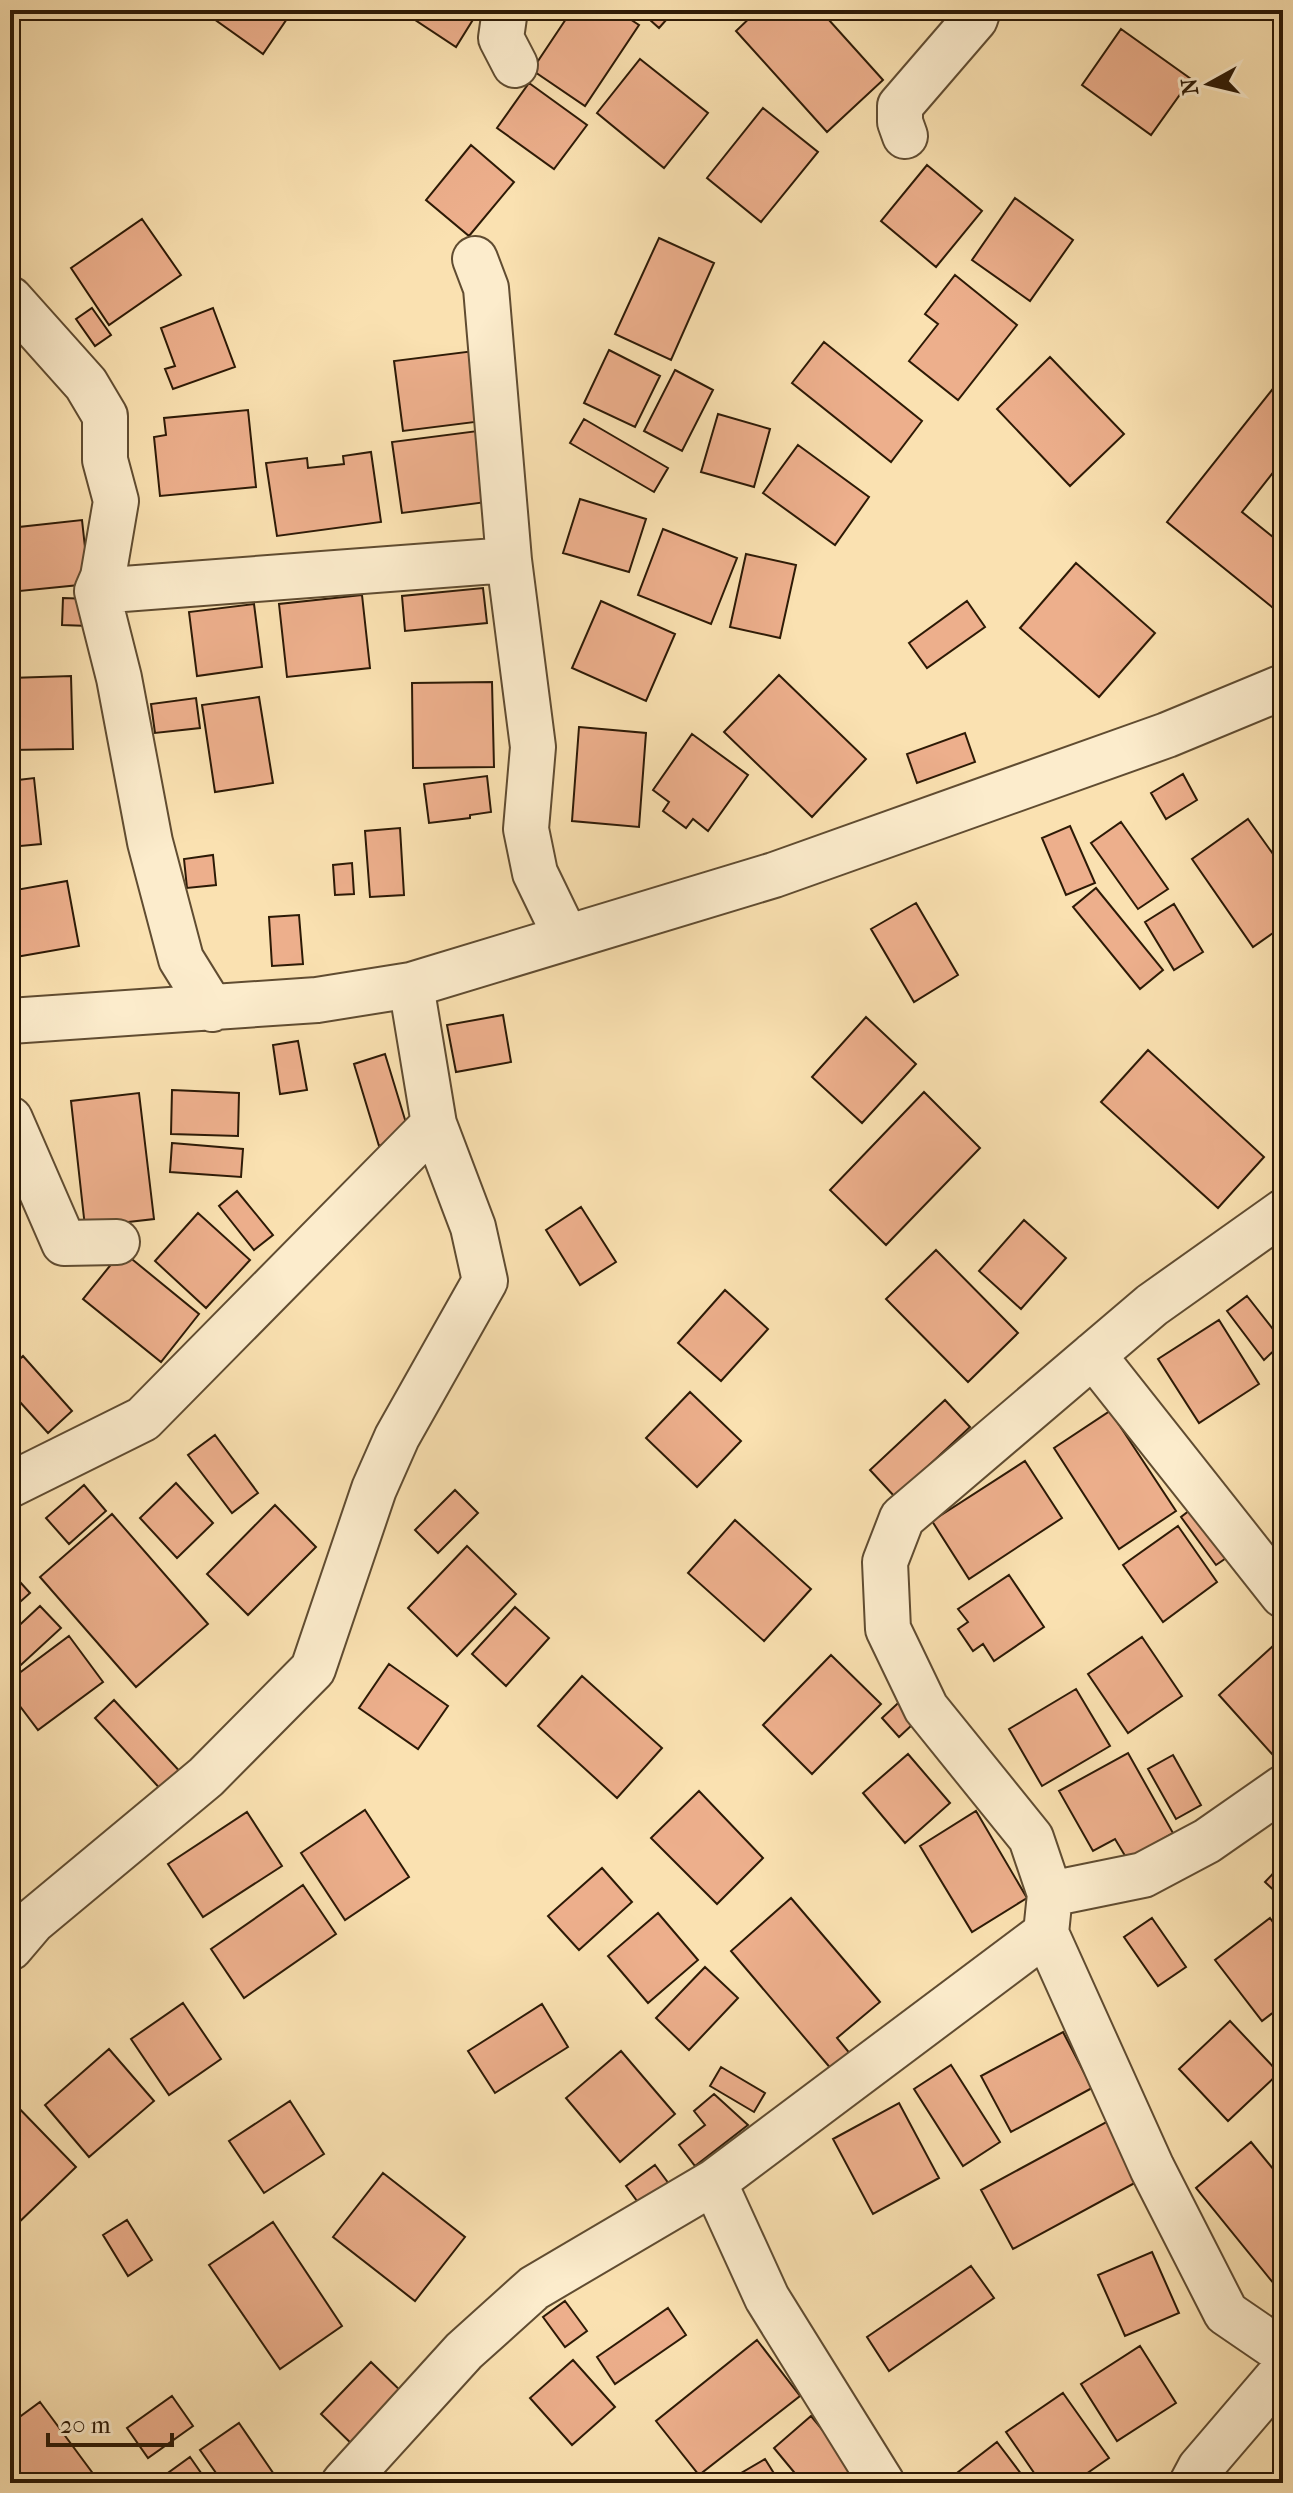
<svg xmlns="http://www.w3.org/2000/svg" width="1293" height="2493" font-family="'IM FELL French Canon',serif">
<style>
.building{fill:#edaf8c;stroke:#2d1a06;stroke-width:2}
.lines{fill:none;stroke-linecap:round;stroke-linejoin:round}
.minor-casing{stroke:#604c31;stroke-width:48}
.minor{stroke:#fceccc;stroke-width:44}
</style>
<rect width="100%" height="100%" fill="#fae1b1"/>
<filter id="stains"><feTurbulence type="fractalNoise" baseFrequency=".0025" numOctaves="4"/><feColorMatrix values="0 0 0 0 .2 0 0 0 0 .09 0 0 0 0 .02 0 0 0 .5 -.17"/></filter>
<radialGradient id="worn" r=".72"><stop offset=".6" stop-color="#630" stop-opacity="0"/><stop offset="1" stop-color="#630" stop-opacity=".3"/></radialGradient>
<path class="building" d="M220,10H293L263,54L214,19Z
M400,10H479L456,47Z
M572,10H616L639,25L585,106L532,70Z
M639,10H675L659,28Z
M758,10H820L883,80L827,132L736,31Z
M1121,29L1191,79L1151,135L1082,85Z
M640,59L708,113L664,168L597,113Z
M529,83L587,125L554,169L497,128Z
M763,108L818,152L761,222L707,178Z
M471,145L514,182L469,236L426,200Z
M927,165L982,211L936,267L881,221Z
M1015,198L1073,240L1030,301L972,260Z
M142,219L181,275L109,325L71,268Z
M659,238L714,263L671,360L615,334Z
M955,275L1017,325L958,400L909,361L938,324L925,314Z
M92,308L111,335L95,346L76,319Z
M213,308L235,367L173,389L165,369L175,366L161,328Z
M824,342L922,421L891,462L792,383Z
M482,350L491,420L403,431L394,361Z
M609,350L660,376L635,427L584,403Z
M1050,357L1124,434L1070,486L997,409Z
M675,370L713,390L682,451L644,431Z
M1283,376V460L1242,512L1273,537L1283,524V616L1167,522Z
M248,410L256,487L160,496L154,437L166,435L164,418Z
M718,414L770,429L754,487L701,472Z
M584,419L668,468L654,492L570,443Z
M493,429L502,500L402,513L392,442Z
M798,445L869,497L835,545L763,493Z
M371,452L381,522L277,536L266,463L307,458L308,468L344,464L343,456Z
M580,499L646,519L629,572L563,553Z
M82,520L89,584L10,592V528Z
M663,529L737,558L711,624L638,595Z
M746,554L796,565L780,638L730,627Z
M1076,563L1155,633L1099,697L1020,628Z
M483,588L487,623L405,631L402,596Z
M362,595L370,668L287,677L279,604Z
M63,598L90,599L89,626L62,625Z
M601,601L675,634L646,701L572,668Z
M967,601L985,627L927,668L909,643Z
M254,604L262,667L197,676L189,612Z
M779,675L866,759L812,817L724,732Z
M71,676L73,749L10,750V678Z
M492,682L494,767L413,768L412,683Z
M259,697L273,783L215,792L202,705Z
M196,698L200,728L155,733L151,704Z
M579,727L646,733L639,827L572,821Z
M965,733L975,762L917,783L907,754Z
M692,734L748,775L708,831L693,819L686,828L663,811L669,802L653,790Z
M1183,774L1197,800L1166,819L1151,793Z
M487,776L491,812L470,815V818L429,823L424,784Z
M34,778L41,844L10,847V781Z
M1248,819L1283,868V926L1253,947L1192,859Z
M1121,822L1168,889L1138,909L1091,843Z
M1070,826L1095,883L1066,895L1042,838Z
M400,828L404,895L370,897L365,831Z
M213,855L216,885L187,888L184,859Z
M352,863L354,894L335,895L333,865Z
M67,881L79,946L10,958V891Z
M1096,888L1163,970L1140,989L1073,907Z
M916,903L958,975L914,1002L871,929Z
M1174,904L1203,952L1174,970L1145,922Z
M299,915L303,964L272,966L269,917Z
M503,1015L511,1062L456,1072L447,1025Z
M866,1017L916,1064L862,1123L812,1077Z
M298,1041L307,1090L280,1094L273,1045Z
M1148,1050L1264,1157L1218,1208L1101,1102Z
M385,1054L410,1136L379,1146L354,1064Z
M172,1090L239,1093L238,1136L171,1134Z
M924,1092L980,1148L886,1245L830,1190Z
M139,1093L154,1219L85,1227L71,1101Z
M172,1143L243,1149L241,1177L170,1172Z
M237,1191L273,1235L254,1250L219,1206Z
M581,1207L616,1262L580,1285L546,1230Z
M198,1213L250,1260L206,1308L155,1261Z
M1024,1220L1066,1258L1021,1309L979,1271Z
M936,1250L1018,1333L968,1382L886,1299Z
M122,1251L199,1314L161,1362L83,1299Z
M725,1290L768,1329L721,1381L678,1343Z
M1247,1296L1283,1342L1264,1360L1227,1311Z
M1219,1320L1259,1384L1199,1423L1158,1359Z
M23,1356L72,1411L48,1433L10,1391V1368Z
M690,1392L741,1441L697,1487L646,1438Z
M945,1400L970,1427L895,1497L870,1470Z
M1110,1411L1176,1511L1119,1549L1054,1448Z
M215,1435L258,1493L232,1513L188,1455Z
M1025,1461L1062,1518L969,1579L932,1521Z
M176,1483L213,1523L177,1558L140,1518Z
M84,1485L106,1511L69,1544L46,1518Z
M455,1490L478,1513L438,1553L415,1530Z
M1203,1500L1238,1550L1216,1565L1181,1517Z
M275,1505L316,1547L248,1615L207,1574Z
M112,1514L208,1624L136,1687L40,1577Z
M735,1520L811,1589L764,1641L688,1573Z
M1178,1526L1217,1582L1163,1622L1123,1565Z
M467,1546L516,1594L457,1656L408,1608Z
M10,1571L30,1593L10,1611Z
M1009,1575L1044,1627L994,1661L983,1644L973,1651L958,1629L968,1622L958,1609Z
M40,1606L61,1628L10,1675V1634Z
M515,1607L549,1638L506,1686L472,1654Z
M69,1636L103,1682L38,1730L10,1693V1680Z
M1142,1637L1182,1696L1128,1733L1088,1674Z
M1273,1646L1283,1658V1746L1273,1755L1219,1695Z
M831,1655L881,1704L812,1774L763,1725Z
M389,1664L448,1706L418,1749L359,1708Z
M582,1676L662,1748L617,1798L538,1726Z
M1076,1689L1110,1746L1042,1786L1009,1729Z
M909,1693L926,1712L899,1737L882,1718Z
M114,1700L184,1776L165,1794L95,1718Z
M1128,1753L1173,1833L1127,1859L1115,1839L1093,1851L1059,1791Z
M908,1754L950,1803L905,1843L863,1793Z
M1173,1755L1201,1805L1176,1819L1148,1769Z
M699,1791L763,1858L717,1904L651,1838Z
M365,1810L409,1877L345,1920L301,1853Z
M976,1811L1027,1898L972,1932L920,1846Z
M247,1812L282,1866L203,1917L168,1864Z
M1283,1863V1899L1265,1882Z
M602,1868L632,1902L579,1950L548,1916Z
M303,1885L336,1934L244,1998L211,1949Z
M791,1898L880,2002L837,2038L856,2061L838,2077L731,1951Z
M658,1913L698,1960L648,2003L608,1956Z
M1152,1918L1186,1967L1158,1986L1124,1937Z
M1270,1918L1283,1936V2005L1262,2021L1215,1960Z
M705,1967L738,1998L689,2050L656,2018Z
M183,2003L221,2059L169,2095L131,2039Z
M542,2004L568,2047L495,2093L468,2051Z
M1230,2021L1279,2073L1228,2121L1179,2069Z
M1063,2032L1092,2088L1011,2132L981,2076Z
M109,2049L154,2101L89,2157L45,2105Z
M621,2051L675,2114L620,2162L566,2098Z
M951,2065L1000,2142L963,2166L914,2089Z
M721,2067L765,2093L754,2112L710,2086Z
M714,2094L748,2125L695,2166L679,2145L705,2125L694,2111Z
M10,2099L76,2167L11,2230L10,2229Z
M290,2101L324,2154L264,2193L229,2141Z
M899,2103L939,2178L873,2214L833,2139Z
M1110,2120L1142,2179L1013,2249L981,2190Z
M1251,2142L1283,2181V2295L1196,2188Z
M655,2165L672,2188L643,2209L626,2186Z
M383,2173L465,2237L415,2301L333,2237Z
M127,2220L152,2260L128,2276L103,2235Z
M273,2222L342,2326L280,2369L209,2265Z
M1152,2252L1179,2313L1125,2336L1098,2275Z
M971,2266L994,2298L889,2371L867,2337Z
M565,2301L587,2331L565,2347L543,2317Z
M668,2308L686,2335L615,2384L597,2357Z
M757,2340L800,2396L699,2475L656,2421Z
M1140,2346L1176,2403L1117,2441L1081,2384Z
M573,2360L615,2407L572,2445L530,2398Z
M371,2362L408,2398L358,2450L321,2414Z
M1063,2393L1109,2458L1073,2483H1041L1006,2432Z
M172,2396L193,2426L148,2458L127,2428Z
M40,2402L100,2483H10V2424Z
M811,2416L864,2480L860,2483H803L774,2448Z
M239,2423L280,2483H223L200,2450Z
M997,2442L1028,2483H944Z
M190,2457L208,2483H154Z
M765,2459L780,2483H724Z"/>
<g class="lines">
<g class="minor-casing">
<path id="minor" d="M505,10L501,38L515,65
M905,136L900,122V106L975,19L978,10
M475,259L486,288L509,560L533,747L526,829L535,873L566,937
M10,299L86,384L105,416V460L116,501L103,577L97,591L119,678L150,842L181,959L212,1009
M97,591L509,560
M10,1021L317,1000L411,985L774,875L1167,735L1283,687
M10,1119L64,1243L117,1242
M1283,1212L1152,1305L902,1518L885,1562L888,1629L926,1708L1031,1838L1050,1894L1046,1933L1152,2168L1226,2313L1283,2352
M1093,1355L1283,1595
M10,1485L143,1419L434,1124
M1050,1894L1143,1875L1207,1841L1283,1788
M10,1948L33,1921L206,1777L313,1669L374,1489L397,1437L485,1281L473,1227L434,1124L411,985
M714,2182L767,2298L882,2483
M344,2483L464,2351L534,2288L714,2182L1046,1933
M1192,2483L1200,2468L1283,2371"/>
</g>
<use href="#minor" class="minor"/>
</g>
<rect width="1293" height="2493" fill="none" stroke="#fae1b1" stroke-width="40"/>
<rect x="12" y="12" width="1269" height="2469" fill="none" stroke="#2d1a06" stroke-width="4"/>
<rect x="20" y="20" width="1253" height="2453" fill="none" stroke="#2d1a06" stroke-width="2"/>
<g transform="translate(1209 84) rotate(262)" stroke="#fceccc" stroke-width="6" paint-order="stroke">
<path d="M0-6L14 30L0 20L-14 30Z" fill="#2d1a06"/>
<text y="-12" font-size="22" font-weight="bold" text-anchor="middle" fill="#2d1a06">N</text>
</g>
<path d="M48 2433v12h124v-12" fill="none" stroke="#2d1a06" stroke-width="4"/>
<text x="60" y="2433" font-size="24" fill="#2d1a06" stroke="#fceccc" stroke-width="6" paint-order="stroke">20 m</text>
<rect width="100%" height="100%" filter="url(#stains)"/>
<rect width="100%" height="100%" fill="url(#worn)"/>
</svg>
